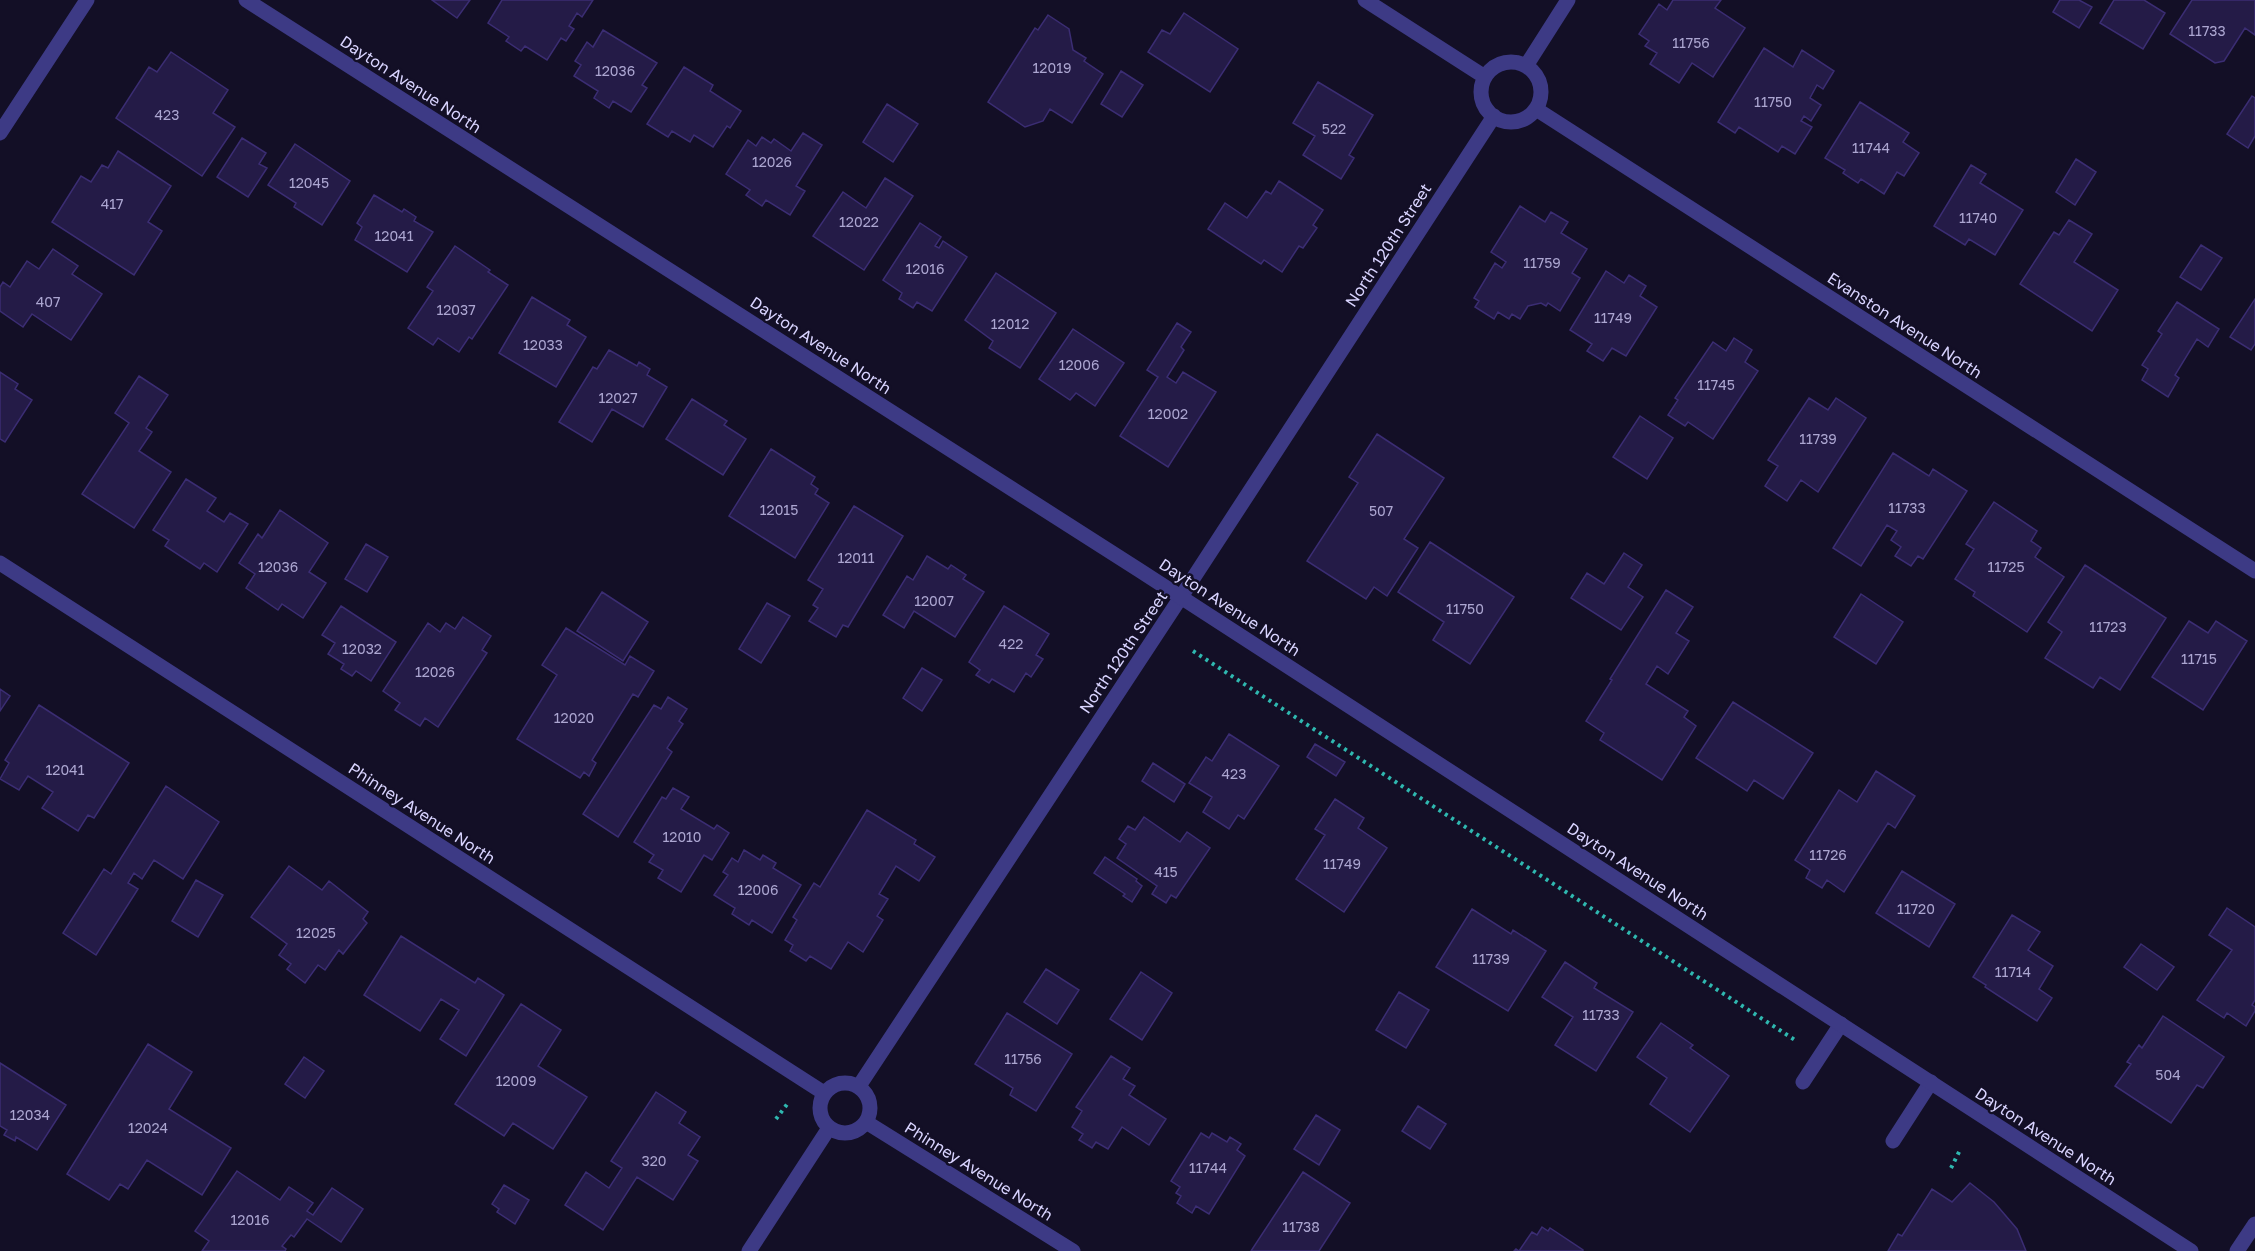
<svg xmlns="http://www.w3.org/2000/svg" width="2255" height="1251" font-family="'Golos Text',sans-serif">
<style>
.building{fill:#241b47;stroke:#3b2d73;stroke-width:1.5}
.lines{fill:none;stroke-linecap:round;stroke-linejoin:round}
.path{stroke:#2fb8b0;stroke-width:4;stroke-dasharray:3 4.5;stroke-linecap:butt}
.service{stroke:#3d3a85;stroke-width:15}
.minor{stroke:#3d3a85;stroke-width:15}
.tertiary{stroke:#3d3a85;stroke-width:15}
.labels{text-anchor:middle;stroke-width:5;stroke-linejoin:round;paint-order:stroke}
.number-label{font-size:14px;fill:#aca6d1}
.street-label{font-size:16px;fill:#d9d4ff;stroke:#130f26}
</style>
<rect width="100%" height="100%" fill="#130f26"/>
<path class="building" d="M432,0H470L457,18Z
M502,0H593L582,17L577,13L569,26L574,29L566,41L561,38L547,60L525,46L521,51L506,41L509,37L488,23Z
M1673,0H1721L1715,8L1745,28L1713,77L1692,63L1679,83L1650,64L1657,53L1645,46L1649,41L1639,34L1659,4L1667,10Z
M2060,0H2079L2092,7L2079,28L2053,12Z
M2114,0H2144L2165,13L2143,49L2100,23Z
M2192,0H2255V35L2245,28L2224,61L2215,63L2170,34Z
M1184,13L1238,49L1210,92L1148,52L1162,30L1170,34Z
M1048,15L1069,29L1073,50L1086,58L1084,61L1103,74L1072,123L1050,109L1043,121L1025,127L988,102L1035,28L1038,30Z
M603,30L657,63L642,85L647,88L631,112L613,101L609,108L594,98L598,91L574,76L581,65L575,61L587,42L593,47Z
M1764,48L1793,67L1802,50L1834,71L1823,89L1817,85L1810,98L1821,105L1811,121L1804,116L1801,121L1812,127L1795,154L1782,146L1778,152L1739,127L1735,133L1718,122Z
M171,52L228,90L213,113L235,127L202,176L116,118L149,67L157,72Z
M684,67L713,85L710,91L741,111L730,128L727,126L713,147L694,135L690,142L672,131L668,137L647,124Z
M1121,71L1143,85L1122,117L1101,104Z
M1318,82L1373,115L1349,155L1354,158L1341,179L1303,155L1315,136L1293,123Z
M2252,96L2255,98V136L2248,148L2227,134Z
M1860,102L1909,133L1903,142L1919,153L1904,176L1897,172L1884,194L1861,179L1858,183L1843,173L1845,170L1825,158Z
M887,104L918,124L893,162L863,142Z
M803,133L822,145L796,186L805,191L790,215L766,200L762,206L746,195L750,190L726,174L748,140L756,146L762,137L771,143L774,139L791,151Z
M242,138L266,153L259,164L267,168L248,197L217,177Z
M295,144L350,181L322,225L294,207L296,203L268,185Z
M118,151L171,186L148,222L162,231L134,275L52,222L81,176L91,182L102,165L108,168Z
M2076,159L2096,172L2075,205L2056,192Z
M1971,165L1986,174L1980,183L2023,210L1995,255L1969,239L1965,245L1934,226Z
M885,178L913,196L864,270L813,236L843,192L866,208Z
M1279,181L1323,210L1313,225L1317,228L1303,248L1299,246L1282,272L1264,260L1261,264L1208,229L1225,203L1247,218L1266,191L1271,194Z
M374,195L402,212L404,209L416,217L414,221L433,232L407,272L355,240L362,227L357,223Z
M1520,206L1545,222L1551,212L1568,222L1561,233L1587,249L1572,273L1580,278L1560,311L1548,303L1546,306L1541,303L1528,306L1520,319L1512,314L1509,319L1498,312L1494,319L1475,307L1479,301L1474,298L1495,263L1502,268L1506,262L1491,252Z
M2069,220L2092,234L2074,262L2118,290L2092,331L2020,284L2054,232L2059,235Z
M920,223L941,237L935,246L939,248L943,241L967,257L932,311L917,302L913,308L899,299L902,293L883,280Z
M2201,245L2222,258L2201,290L2180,277Z
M455,246L490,270L488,272L508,285L472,339L469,337L459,352L438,338L433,345L408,328L433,291L427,287Z
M53,249L78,266L72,274L102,294L71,340L32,314L23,327L0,311V287L3,282L10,287L27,261L39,269Z
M1606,271L1624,283L1629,275L1646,286L1640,296L1657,307L1626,356L1612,348L1603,361L1587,351L1592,344L1570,330Z
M996,273L1056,313L1020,368L989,348L993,341L965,320Z
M532,297L570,320L567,325L586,337L556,387L499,353Z
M2255,299V344L2251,350L2230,337Z
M2177,302L2219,329L2208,347L2197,339L2175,375L2179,378L2168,397L2142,380L2148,369L2142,365L2162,334L2158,331Z
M1177,323L1191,332L1181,347L1184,350L1167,377L1176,383L1183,372L1216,392L1168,467L1120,436L1158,377L1147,370Z
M1073,329L1124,363L1095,406L1076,393L1070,400L1039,379Z
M1734,338L1752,350L1745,362L1758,371L1713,439L1688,422L1685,426L1668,415L1678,400L1675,398L1713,342L1726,351Z
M609,350L637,366L639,362L650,369L647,375L667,387L643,427L612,409L592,442L559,422L593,367L597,369Z
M0,372L18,384L15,389L32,400L5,442L0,439Z
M139,376L168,395L146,428L152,432L139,451L171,472L134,528L82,494L129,423L115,413Z
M1809,398L1828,410L1836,398L1866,418L1818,492L1801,480L1787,501L1765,486L1778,466L1768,460Z
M692,399L727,421L724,425L746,439L723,475L666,439Z
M1640,416L1673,438L1647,479L1613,457Z
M1377,434L1444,478L1404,539L1418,548L1387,596L1374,587L1366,599L1307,561L1358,483L1349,477Z
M771,449L815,477L811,484L818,489L815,494L829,503L795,558L729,516Z
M1893,453L1929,476L1933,469L1967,491L1923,559L1918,556L1911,566L1895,556L1901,547L1891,540L1897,531L1887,525L1861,566L1833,548Z
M186,479L216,498L207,511L224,522L230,513L248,524L217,572L204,563L200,569L165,546L169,540L153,530Z
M1994,502L2037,531L2031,541L2041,548L2035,557L2064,577L2027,632L1973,596L1975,592L1955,579L1974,549L1966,544Z
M854,506L903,536L848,627L843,625L836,637L809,621L818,608L813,605L823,589L808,580Z
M280,510L328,543L309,572L326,583L303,618L282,604L278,610L246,588L255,574L239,563L258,534L262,538Z
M1430,542L1514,597L1470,664L1433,640L1444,622L1398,592Z
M366,544L388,557L367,592L345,579Z
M1624,553L1642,565L1628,587L1643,597L1621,630L1571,598L1587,573L1604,584Z
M927,556L948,569L951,565L966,575L963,579L984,592L955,637L914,611L904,628L883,615L907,576L913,580Z
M2085,565L2166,618L2120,690L2100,677L2093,688L2045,658L2062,632L2048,622Z
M1666,590L1693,607L1676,633L1689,641L1668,674L1657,666L1646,684L1688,711L1684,717L1696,726L1662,780L1600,740L1604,733L1586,721L1612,680L1610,679Z
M602,592L648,622L623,661L577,631Z
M1861,594L1903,622L1876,664L1834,637Z
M767,603L790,616L761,663L739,649Z
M341,606L396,642L371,681L356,671L352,676L341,669L344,664L328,654L335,643L322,635Z
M1004,606L1049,634L1036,655L1043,659L1031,677L1026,673L1014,692L992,679L989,683L976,675L980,670L969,662Z
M463,617L491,636L482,650L487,653L438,727L425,718L420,726L395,710L400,703L383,691L428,623L440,632L446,623L455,629Z
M2189,621L2208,633L2216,621L2247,641L2203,710L2152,677Z
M566,628L625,665L630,656L654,671L638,697L633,694L592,760L596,763L589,776L584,772L580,778L517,739L557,675L542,665Z
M922,668L942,680L922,711L903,698Z
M0,689L10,696L0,711Z
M668,697L687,709L679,721L683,724L667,748L672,752L618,837L583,814L654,705L661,709Z
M1733,702L1813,753L1783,799L1754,780L1747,791L1696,758Z
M39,705L129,763L94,818L88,815L78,831L42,808L53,792L28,776L19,790L0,779L9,763L5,760Z
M1229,734L1279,766L1244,819L1238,815L1229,829L1203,812L1212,797L1189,783L1206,757L1212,761Z
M1315,744L1345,762L1336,776L1307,757Z
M1153,763L1185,784L1174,802L1142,781Z
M1876,771L1915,796L1895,828L1888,823L1844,892L1827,880L1822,888L1806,878L1810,870L1795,860L1839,790L1857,802Z
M166,786L219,822L183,879L154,860L142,879L134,873L128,883L138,889L96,955L63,933L104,869L111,874Z
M673,788L689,797L681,809L714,829L717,825L729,833L712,860L704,855L681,892L658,878L663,870L649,862L654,855L634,842L662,797L666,799Z
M1335,799L1364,818L1358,828L1387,848L1344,912L1296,879L1325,835L1315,829Z
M867,810L916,840L914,844L935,857L919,881L896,866L879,894L888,899L877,916L883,920L863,952L848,942L831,969L810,956L806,961L790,951L793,945L785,940L797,920L793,917L814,883L820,887Z
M1144,817L1180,842L1187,832L1210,848L1176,898L1171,895L1166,903L1152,894L1157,886L1117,858L1126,844L1119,839L1128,826L1135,830Z
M744,850L760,860L763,855L776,863L773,868L801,885L772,933L752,920L749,925L732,914L735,908L714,895L728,875L723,872L732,858L738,862Z
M1105,857L1137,879L1136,881L1142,886L1132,902L1123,896L1125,894L1094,873Z
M289,866L322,890L329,881L368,912L363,919L367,923L343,954L339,950L325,970L318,965L305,983L287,969L291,964L279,955L287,944L251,917Z
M1902,871L1955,904L1929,947L1876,913Z
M196,880L223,895L198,937L172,921Z
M2227,908L2255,927V1000L2252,1005L2255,1007V1011L2246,1026L2227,1013L2224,1018L2197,1000L2232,950L2209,935Z
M1472,909L1511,934L1513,930L1546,951L1508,1011L1436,967Z
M2012,915L2040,932L2028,950L2053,966L2039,989L2052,998L2037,1021L1985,987L1986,985L1973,977Z
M401,936L475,983L478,978L504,995L466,1056L440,1039L459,1010L441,999L420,1031L364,995Z
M2141,944L2174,967L2157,990L2124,967Z
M1565,962L1597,983L1594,988L1633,1012L1596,1071L1555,1045L1573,1017L1542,997Z
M1046,969L1079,990L1057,1024L1024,1002Z
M1141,972L1172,993L1142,1040L1110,1019Z
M1399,992L1429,1010L1406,1048L1376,1030Z
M521,1004L561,1030L538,1066L587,1097L553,1149L513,1123L504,1136L455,1104Z
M1007,1013L1072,1054L1036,1111L1010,1095L1013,1088L975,1064Z
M2163,1016L2224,1057L2203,1088L2197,1085L2171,1123L2115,1086L2131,1064L2127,1062L2139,1045L2142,1048Z
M1661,1023L1693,1045L1690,1048L1729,1076L1690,1132L1650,1104L1667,1078L1637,1057Z
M148,1044L192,1072L169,1109L231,1148L202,1195L147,1160L128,1189L120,1184L109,1200L67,1174Z
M1111,1056L1130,1068L1123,1079L1135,1086L1129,1095L1166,1119L1149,1145L1122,1127L1108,1149L1096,1142L1092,1148L1079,1140L1083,1134L1072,1127L1082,1111L1076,1107Z
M304,1057L324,1071L305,1098L285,1084Z
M0,1063L66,1105L37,1150L16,1137L15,1141L4,1135L7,1130L0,1126Z
M656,1092L686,1112L679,1123L700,1137L688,1155L698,1161L673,1200L637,1177L603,1230L565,1205L586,1172L609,1188L622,1168L611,1161Z
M1418,1106L1446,1124L1430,1149L1402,1131Z
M1316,1115L1340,1130L1319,1165L1294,1149Z
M1201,1133L1209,1138L1212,1133L1227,1142L1230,1137L1241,1144L1237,1150L1245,1156L1209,1214L1196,1206L1192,1213L1177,1203L1181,1196L1176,1193L1180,1187L1171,1181Z
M237,1171L280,1200L289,1187L313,1203L307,1211L313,1215L332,1188L363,1209L341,1242L307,1219L294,1237L291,1235L282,1246L286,1249L285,1251H202L209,1241L195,1231Z
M1303,1172L1350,1203L1319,1251H1251Z
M1970,1183L1994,1202L2017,1229L2026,1251H1888L1898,1234L1902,1236L1932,1189L1952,1202Z
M504,1185L529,1200L515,1224L497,1212L499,1209L492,1204Z
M1542,1227L1548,1231L1550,1228L1583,1250V1251H1514L1516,1249L1519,1251L1532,1232L1537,1235Z"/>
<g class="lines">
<path class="path" d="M1193,651L1795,1040
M776,1119L788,1103
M1951,1168L1961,1148"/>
<path class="service" d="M1803,1082L1841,1024
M1893,1141L1931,1082"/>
<path class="minor" d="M1365,0L1485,77
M1481 92a30 30 0 1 1 60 0a30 30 0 1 1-60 0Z
M1526,66L1568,0
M1536,109L2255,571
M0,133L87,0
M0,563L824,1093
M820 1108a25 25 0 1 1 50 0a25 25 0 1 1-50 0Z
M859,1086L1181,597L1494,116
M866,1122L1073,1251
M749,1251L829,1128
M2237,1251L2255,1224"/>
<path class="tertiary" d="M246,0L1139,570L2191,1251"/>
</g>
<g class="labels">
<g class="number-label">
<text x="2207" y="36">11733</text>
<text x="1691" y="48">11756</text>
<text x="1052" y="73">12019</text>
<text x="615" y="76">12036</text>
<text x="1773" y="107">11750</text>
<text x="167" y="120">423</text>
<text x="1334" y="134">522</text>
<text x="1871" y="153">11744</text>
<text x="772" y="167">12026</text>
<text x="309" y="188">12045</text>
<text x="112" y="209">417</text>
<text x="1978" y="223">11740</text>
<text x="859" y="227">12022</text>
<text x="394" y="241">12041</text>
<text x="1542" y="268">11759</text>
<text x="925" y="274">12016</text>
<text x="48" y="307">407</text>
<text x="456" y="315">12037</text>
<text x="1613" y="323">11749</text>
<text x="1010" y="329">12012</text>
<text x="543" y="350">12033</text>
<text x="1079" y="370">12006</text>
<text x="1716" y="390">11745</text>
<text x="618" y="403">12027</text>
<text x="1168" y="419">12002</text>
<text x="1818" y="444">11739</text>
<text x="1907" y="513">11733</text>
<text x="779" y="515">12015</text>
<text x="1381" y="516">507</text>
<text x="856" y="563">12011</text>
<text x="278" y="572">12036</text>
<text x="2006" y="572">11725</text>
<text x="934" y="606">12007</text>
<text x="1465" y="614">11750</text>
<text x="2108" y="632">11723</text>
<text x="1011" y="649">422</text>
<text x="362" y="654">12032</text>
<text x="2199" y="664">11715</text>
<text x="435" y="677">12026</text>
<text x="574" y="723">12020</text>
<text x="65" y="775">12041</text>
<text x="1234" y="779">423</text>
<text x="682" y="842">12010</text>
<text x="1828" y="860">11726</text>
<text x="1342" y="869">11749</text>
<text x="1166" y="877">415</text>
<text x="758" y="895">12006</text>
<text x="1916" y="914">11720</text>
<text x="316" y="938">12025</text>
<text x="1491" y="964">11739</text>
<text x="2013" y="977">11714</text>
<text x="1601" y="1020">11733</text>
<text x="1023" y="1064">11756</text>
<text x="2168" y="1080">504</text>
<text x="516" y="1086">12009</text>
<text x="30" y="1120">12034</text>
<text x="148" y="1133">12024</text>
<text x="654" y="1166">320</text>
<text x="1208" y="1173">11744</text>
<text x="250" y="1225">12016</text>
<text x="1301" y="1232">11738</text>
</g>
<g class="street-label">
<text transform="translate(411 84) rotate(33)" y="6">Dayton Avenue North</text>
<text transform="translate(1388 245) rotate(-57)" y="6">North 120th Street</text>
<text transform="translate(1905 325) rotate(33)" y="6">Evanston Avenue North</text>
<text transform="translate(821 345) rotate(33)" y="6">Dayton Avenue North</text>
<text transform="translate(1230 607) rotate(33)" y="6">Dayton Avenue North</text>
<text transform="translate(1123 652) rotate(-56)" y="6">North 120th Street</text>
<text transform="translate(422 813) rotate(33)" y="6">Phinney Avenue North</text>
<text transform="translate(1638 871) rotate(33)" y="6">Dayton Avenue North</text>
<text transform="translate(2046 1136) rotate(33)" y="6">Dayton Avenue North</text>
<text transform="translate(979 1171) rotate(32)" y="6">Phinney Avenue North</text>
</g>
</g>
</svg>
